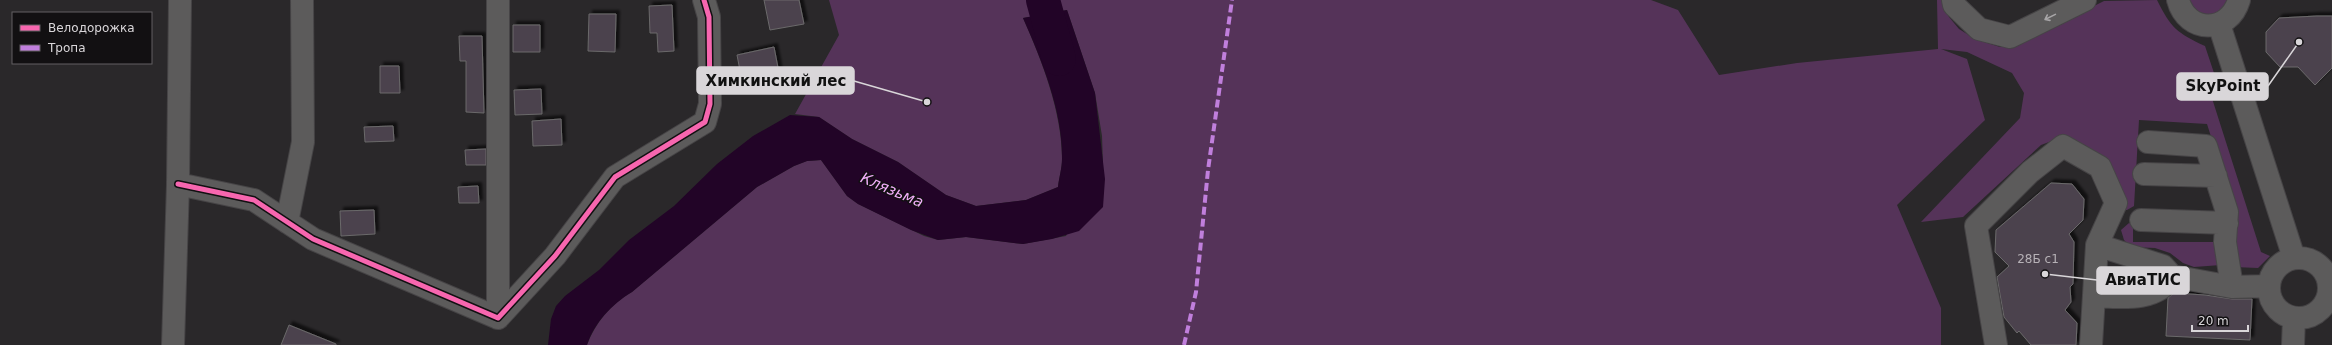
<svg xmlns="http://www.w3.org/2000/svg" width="2332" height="345" font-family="'DejaVu Sans',sans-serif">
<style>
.green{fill:#553359}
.water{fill:#220427}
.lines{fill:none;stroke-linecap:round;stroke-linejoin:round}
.river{stroke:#220427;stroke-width:34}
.building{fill:#4c424d;stroke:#6a696a;filter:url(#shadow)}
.minor-casing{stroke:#464446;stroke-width:24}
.minor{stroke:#5c5b5b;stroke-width:22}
.quiet{stroke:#c07fdc;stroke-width:4;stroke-dasharray:8 4;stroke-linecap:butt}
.cycleway-casing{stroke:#121012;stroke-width:8}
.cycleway{stroke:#f766af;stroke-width:5}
.oneway{stroke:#a7a5a7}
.labels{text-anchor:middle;stroke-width:3;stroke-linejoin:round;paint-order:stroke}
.number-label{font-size:12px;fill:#b6b1b6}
.water-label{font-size:15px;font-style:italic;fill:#f1aef9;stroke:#121012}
.leader{fill:none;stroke:#d9d6d9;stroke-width:1.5}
.callout-dot{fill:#d9d6d9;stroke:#121012;stroke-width:1.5}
.callout{fill:#d9d6d9;stroke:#d9d6d9;stroke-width:1.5}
.callout-label{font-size:15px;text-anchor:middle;font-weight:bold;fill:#111}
</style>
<defs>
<filter id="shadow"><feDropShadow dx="3.5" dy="-3.5" stdDeviation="1" flood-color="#0009"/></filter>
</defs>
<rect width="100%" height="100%" fill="#2a282a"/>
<path class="green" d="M829,0H1651L1678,10L1719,75L1797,63L1938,49L1937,0H1942L1949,17L1959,29L1975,39L2000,47L2021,41L2064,21L2104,1L2157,0C2171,28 2177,33 2205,46L2219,88L2210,92L2261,252L2270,256L2258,268L2234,267L2235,212L2207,124L2139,120L2134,206L2127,210H2124L2116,177L2088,147L2079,142L2057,139L2041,145L1963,217L1921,222L2020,118L2024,93L2012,73L1967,52L1941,49L1967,59L1985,120L1897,205L1941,308V345H587C595,323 611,304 632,292L757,187L794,166L807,161L821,160L847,196L858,204L924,236L938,240L966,237L1023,244L1066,236L1103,164L1102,136L1095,93L1067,10L1023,18C1042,61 1062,112 1062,159C1062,168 1059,178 1058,187L1026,200L976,206L946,195L898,162L852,139L819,117L795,114L839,35Z
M2188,0H2229L2217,14C2203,15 2193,14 2188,0Z
M2129,223L2133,225V242H2215L2221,265L2194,267L2183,263L2170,253L2155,248L2131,247L2124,240L2121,230Z"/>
<path class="water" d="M1067,10L1095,93L1105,179L1103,207L1079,231L1052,239L1023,244L966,237L938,240L911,230L858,204L847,196L821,160L807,161L794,166L757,187L632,292C612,304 594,323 587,345H548L551,319L556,306L565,296L599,270L629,240L674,206L717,164L753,136L790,115L819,117L852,139L898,162L946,195L976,206L1026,200L1058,187C1059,178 1062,168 1062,159C1063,112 1042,61 1023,18Z"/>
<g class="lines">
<path class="river" d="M1043,0L1059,59"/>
</g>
<path class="building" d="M764,0H799L804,24L770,30Z
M672,5L674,51L658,52L657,33H650L649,6Z
M589,14H616L615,52L588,51Z
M2317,16H2332V68L2315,85L2298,67H2280L2266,52V32L2279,18Z
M513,25H540V52H513Z
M459,36H482L484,113L466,112V61H460Z
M774,47L779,73L742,81L737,55Z
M380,66H399L400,93H380Z
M541,89L542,114L515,115L514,90Z
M561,119L562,145L533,146L532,121Z
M393,126L394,141L365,142L364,127Z
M486,149V165H466L465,150Z
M2051,183L2072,184L2084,199L2083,220L2069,234L2074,242L2073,284L2070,287L2071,302L2065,310L2077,323L2076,345H2031L2019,331L2017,333L2004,317L1997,277L2009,266L1995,252L1996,230Z
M478,186L479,203H459L458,187Z
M374,210L375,234L341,236L340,211Z
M2174,293L2205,295L2232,299H2252L2250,340L2166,336L2168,298Z
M289,325L336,344V345H281Z"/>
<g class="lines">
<g class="minor-casing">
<path id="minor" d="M1953,0L1954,5L1979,29L2010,37L2085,0
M2178,0C2187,34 2229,34 2239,0
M2219,24L2294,258
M2148,142L2206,146L2227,212L2225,242L2232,287
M2144,174L2216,176
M178,184L254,200L313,239L498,318
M2141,220L2227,223
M287,222L303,142L302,0
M2097,245L2163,266L2172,276L2232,287L2269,286
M2269 288a30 30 0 1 1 60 0a30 30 0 1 1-60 0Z
M2094,296C2119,297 2157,303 2172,276
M498,318L555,256L615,177L705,122L710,104L709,17L704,0
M498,318V0
M173,345L178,184L180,0
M1996,345L1976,226L2030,172L2063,146L2100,167L2116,203L2097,245L2091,345
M2293,345L2294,318"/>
</g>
<use href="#minor" class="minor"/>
<path class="quiet" d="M1184,345L1196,292L1208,170L1232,0"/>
<g class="cycleway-casing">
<path id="cycleway" d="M178,184L254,200L313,239L498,318L555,256L615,177L705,122L710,104L709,17L704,0"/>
</g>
<use href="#cycleway" class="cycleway"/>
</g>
<defs><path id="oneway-shaft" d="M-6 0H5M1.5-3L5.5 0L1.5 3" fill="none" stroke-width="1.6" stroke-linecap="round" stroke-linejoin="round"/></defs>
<use class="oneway" href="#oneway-shaft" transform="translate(2050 17) rotate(154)"/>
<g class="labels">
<g class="number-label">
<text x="2038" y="263">28Б с1</text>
</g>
<g class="water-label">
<text transform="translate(892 190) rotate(23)" y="5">Клязьма</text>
</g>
</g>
<path class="leader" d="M927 102L854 81M2299 42L2268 86M2045 274L2097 280"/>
<g class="callout-dot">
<circle cx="927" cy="102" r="4"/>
<circle cx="2299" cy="42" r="4"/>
<circle cx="2045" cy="274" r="4"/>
</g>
<g class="callout">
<rect x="697" y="67" width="157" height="27" rx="4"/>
<rect x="2177" y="73" width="91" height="27" rx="4"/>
<rect x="2097" y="267" width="92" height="27" rx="4"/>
</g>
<g class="callout-label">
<text x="776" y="86">Химкинский лес</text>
<text x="2223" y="91">SkyPoint</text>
<text x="2143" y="285">АвиаТИС</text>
</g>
<rect x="12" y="12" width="140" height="52" fill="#121012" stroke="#625f62"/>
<rect x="20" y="25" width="20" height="6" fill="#f766af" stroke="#625f62"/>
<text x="48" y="32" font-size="12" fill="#d9d6d9">Велодорожка</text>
<rect x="20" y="45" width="20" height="6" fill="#c07fdc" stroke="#625f62"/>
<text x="48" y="52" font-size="12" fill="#d9d6d9">Тропа</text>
<path d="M2192 325v6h56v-6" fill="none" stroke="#d9d6d9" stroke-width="2"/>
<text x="2198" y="325" font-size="12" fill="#d9d6d9" stroke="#121012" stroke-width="3" paint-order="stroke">20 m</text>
</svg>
